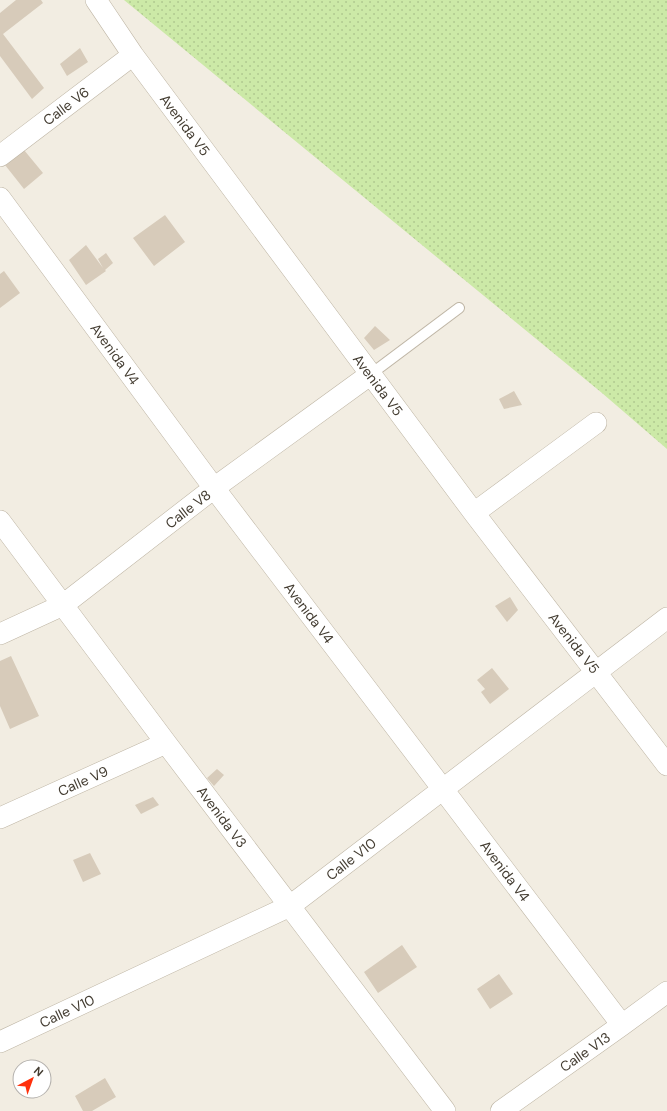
<svg xmlns="http://www.w3.org/2000/svg" width="667" height="1111" font-family="'DM Sans',sans-serif">
<style>
.grass{fill:url(#grass-dots)}
.building{fill:#d7cbba}
.lines{fill:none;stroke-linecap:round;stroke-linejoin:round}
.service-casing{stroke:#beb5a4;stroke-width:12}
.minor-casing{stroke:#beb5a4;stroke-width:22}
.service{stroke:#fff;stroke-width:10}
.minor{stroke:#fff;stroke-width:21}
.labels{text-anchor:middle;stroke-width:3;stroke-linejoin:round;paint-order:stroke}
.street-label{font-size:14px;fill:#443d32;stroke:#fff}
</style>
<defs>
<pattern id="grass-dots" width="8" height="8" patternUnits="userSpaceOnUse"><rect width="8" height="8" fill="#cce9a7"/><path d="M2 2h.1M6 6h.1" fill="none" stroke="#b0c990" stroke-width="1.8" stroke-linecap="round"/></pattern>
</defs>
<rect width="100%" height="100%" fill="#f2ede2"/>
<path class="grass" d="M124,0H667V449L602,393Z"/>
<path class="building" d="M16,0H41L43,3L3,34L44,88L32,99L0,56V13Z
M80,48L88,62L67,76L60,64Z
M24,150L43,173L24,189L5,165Z
M165,215L185,242L154,266L133,238Z
M86,245L103,268L98,259L106,253L113,263L105,270L106,271L86,285L69,260Z
M4,271L20,293L0,308V274Z
M375,326L390,340L374,350L364,338Z
M514,391L522,405L504,409L499,399Z
M510,597L518,610L507,622L495,606Z
M11,656L39,716L10,729L0,706V661Z
M492,668L509,689L490,704L481,692L485,689L477,680Z
M217,769L224,775L214,786L207,778Z
M153,797L159,805L141,814L135,805Z
M90,853L101,874L83,882L73,860Z
M402,945L417,967L378,993L364,972Z
M499,974L513,994L490,1009L477,989Z
M105,1078L116,1097L92,1111H83L75,1096Z"/>
<g class="lines">
<g class="service-casing">
<path id="service" d="M371,374L459,308"/>
</g>
<g class="minor-casing">
<path id="minor" d="M96,0L133,55L474,513L667,765
M0,156L133,55
M0,198L214,488L622,1025
M474,513L596,423
M0,521L166,743L445,1111
M0,634L63,605L214,488L371,374
M0,818L166,743
M0,1042L290,906L667,618
M501,1111L622,1025L667,992"/>
</g>
<use href="#service" class="service"/>
<use href="#minor" class="minor"/>
</g>
<g class="labels">
<g class="street-label">
<text transform="translate(66 106) rotate(-37)" y="5">Calle V6</text>
<text transform="translate(185 125) rotate(53)" y="5">Avenida V5</text>
<text transform="translate(115 354) rotate(54)" y="5">Avenida V4</text>
<text transform="translate(378 385) rotate(53)" y="5">Avenida V5</text>
<text transform="translate(188 509) rotate(-38)" y="5">Calle V8</text>
<text transform="translate(309 613) rotate(53)" y="5">Avenida V4</text>
<text transform="translate(574 643) rotate(52)" y="5">Avenida V5</text>
<text transform="translate(83 781) rotate(-24)" y="5">Calle V9</text>
<text transform="translate(222 817) rotate(53)" y="5">Avenida V3</text>
<text transform="translate(351 859) rotate(-38)" y="5">Calle V10</text>
<text transform="translate(505 871) rotate(53)" y="5">Avenida V4</text>
<text transform="translate(67 1011) rotate(-25)" y="5">Calle V10</text>
<text transform="translate(585 1052) rotate(-35)" y="5">Calle V13</text>
</g>
</g>
<g transform="translate(32 1079) rotate(41)"><circle r="19" fill="#ffffff" stroke="#b4b1ad"/>
<path d="M0-3L7 15L0 10L-7 15Z" fill="#ff300c"/>
<text y="-6" font-size="11" font-weight="bold" text-anchor="middle" fill="#443d32">N</text>
</g>
</svg>
